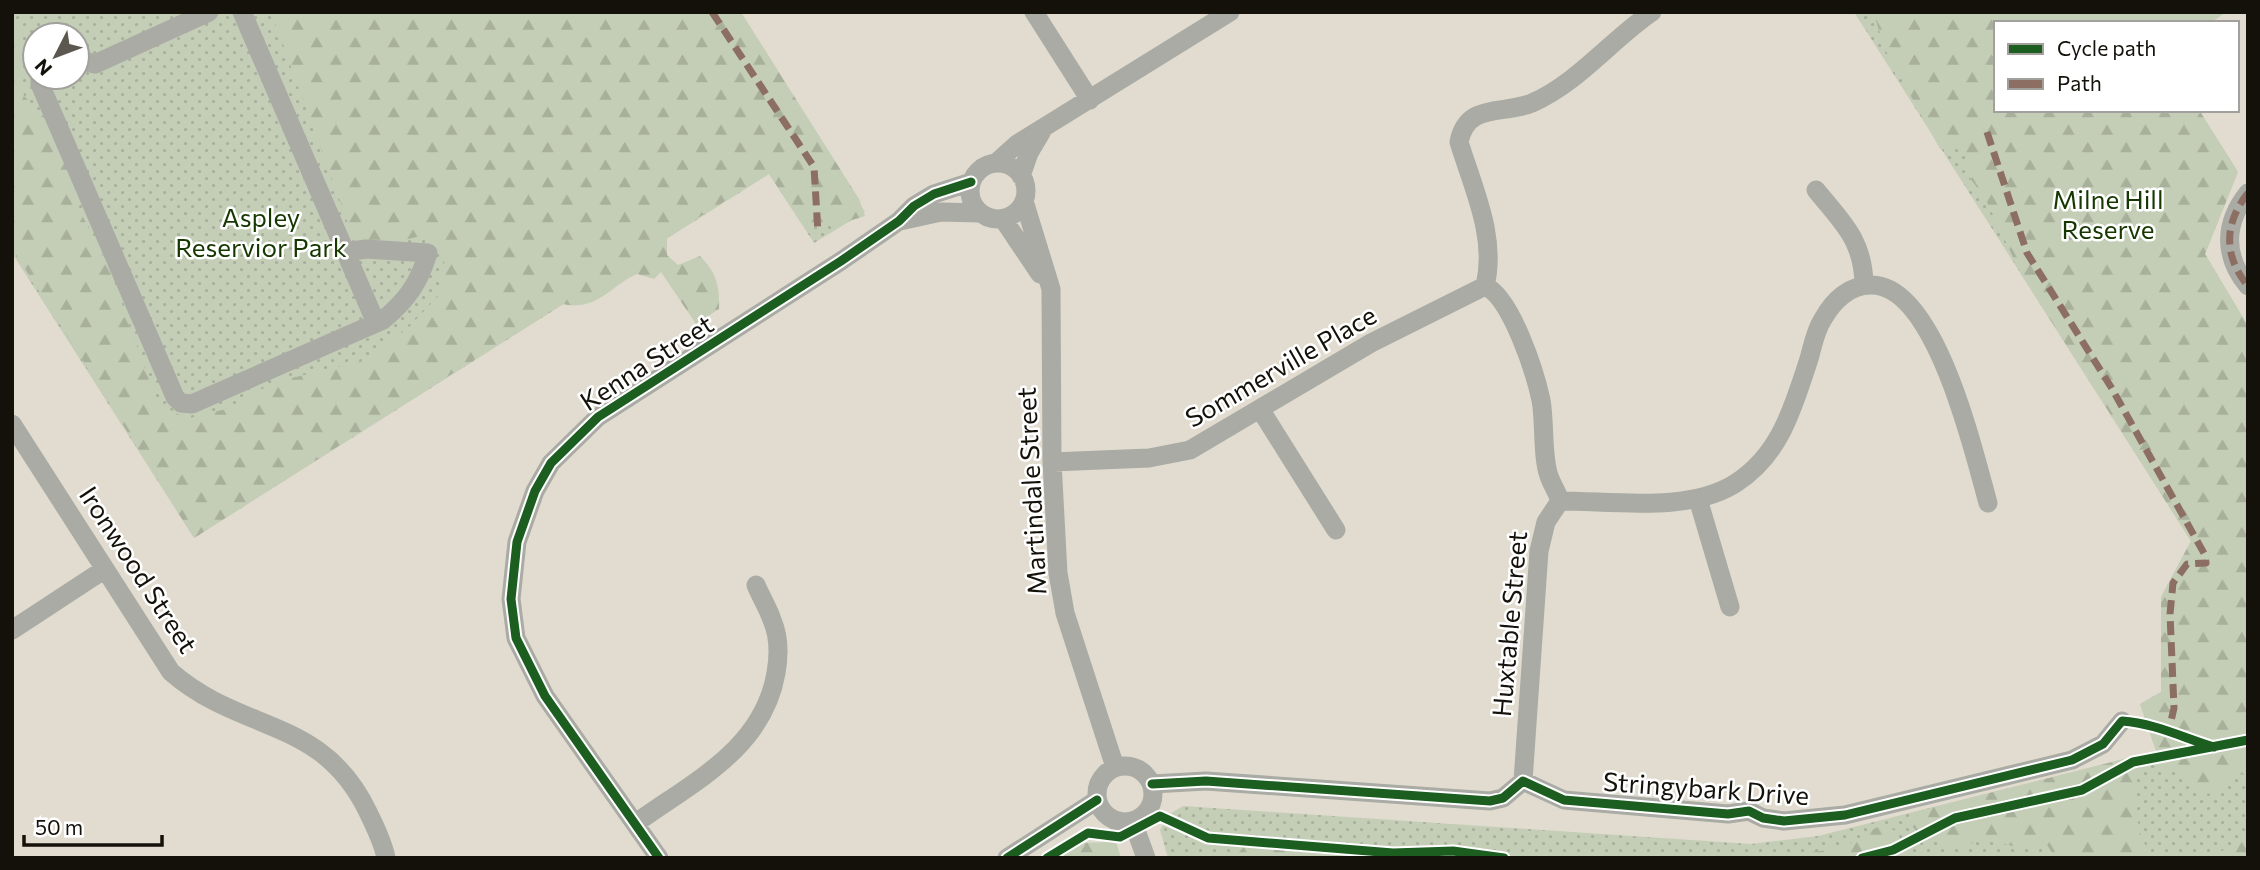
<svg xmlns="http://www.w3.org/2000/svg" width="2260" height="870" font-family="Commissioner,sans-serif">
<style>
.green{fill:url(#green-dots);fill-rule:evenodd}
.forest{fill:url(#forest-firs)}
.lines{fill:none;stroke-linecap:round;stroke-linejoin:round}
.minor{stroke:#a9aba4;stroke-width:19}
.quiet{stroke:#8d6e63;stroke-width:7;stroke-dasharray:14 7;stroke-linecap:butt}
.cycleway-casing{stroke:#fff;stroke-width:13}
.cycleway{stroke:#1b5e20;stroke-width:9}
.labels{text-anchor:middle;stroke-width:5;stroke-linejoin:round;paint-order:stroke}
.park-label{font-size:26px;fill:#163700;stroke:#fff}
.street-label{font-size:26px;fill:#14110a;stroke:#fff}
</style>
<defs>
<pattern id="green-dots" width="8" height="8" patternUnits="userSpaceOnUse" patternTransform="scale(1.75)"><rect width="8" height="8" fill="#c4ceb7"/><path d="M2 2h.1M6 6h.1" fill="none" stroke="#a8b09c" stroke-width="1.8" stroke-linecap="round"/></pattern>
<pattern id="forest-firs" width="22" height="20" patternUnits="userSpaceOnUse" patternTransform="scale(1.75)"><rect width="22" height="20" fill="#c4ceb7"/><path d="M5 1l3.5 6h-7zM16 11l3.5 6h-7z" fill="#a8b09c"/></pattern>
</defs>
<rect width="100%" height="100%" fill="#e1dccf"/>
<path class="green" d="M12,12H736L865,212L814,243L769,174L194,538L12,253ZM35,35H77V77H35Z
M1854,12H2226L2210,23H1996V110H2199L2238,172L2205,254L2248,326V858H1168L1160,830L1168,815L1183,806L1751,844L1818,836L2156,751L2140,704L2161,692V597L2191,541Z"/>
<path class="forest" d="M271,12H741L859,199L865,216C844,223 828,226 807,227L802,224L769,174L667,237V255L678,265L700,256C716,272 720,286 719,309L696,324L661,272L654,279L637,274C608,287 599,311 562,304L194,538L12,248V16L24,42L20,74L24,96L46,118L83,190L78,207L111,273L157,402L186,419L226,409L275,382L363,361L409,327L439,295L445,258L421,236L390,243L354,240Z
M1873,12H2226L2210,23H1996V110H2199L2238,172L2205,254L2248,326V776L2242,774L2211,794L2193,790L2181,773L2162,767L2140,704L2161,692V597L2191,541L2021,274L1986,200L1965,171V153L1955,146L1940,149L1886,51Z
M2132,757C2137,788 2131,833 2154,858H2050L2053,854L2047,845L2016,847L1987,839L1956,848L1921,836L1912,826L1910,813Z
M1879,826L1894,830L1907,858H1733L1821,851L1851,843Z
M1269,833C1279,838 1289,850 1295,852C1316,861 1333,843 1354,846L1360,855L1367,858H1234L1248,842Z
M2244,836L2248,837V858H2202L2213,857Z
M1116,842L1121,858H1055L1077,843Z"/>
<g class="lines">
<path class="minor" d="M242,12L376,323
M1034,12L1090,100
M77,59L95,64L209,12
M40,77V84L175,397L181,403L192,404L383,320C407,300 419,283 428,253L366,249L346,252
M996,163L1017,144L1230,12
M970 191a28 28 0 1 1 56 0a28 28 0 1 1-56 0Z
M1021,176L1029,153L1042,131
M1816,190C1843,223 1863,240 1864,284
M2248,193C2224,223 2223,256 2248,286
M1024,201L1051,289L1052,462L1058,573L1065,613L1115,767
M1003,219L1040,274
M900,221L941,212L979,213
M1485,286C1511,297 1535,372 1541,400C1545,421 1542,457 1549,476C1552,485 1557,491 1560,501L1546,522L1539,551L1523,781
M1485,286C1497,237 1473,188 1459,142C1467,102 1503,115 1532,103C1579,82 1611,40 1652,12
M1260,409L1336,530
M12,424L171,672C242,734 322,716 368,812C375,827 383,842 386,858
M1052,462L1149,458L1190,450L1371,343L1485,286
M1698,499L1730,607
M1560,501C1613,501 1690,513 1736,483C1781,454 1793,407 1809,359C1813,345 1815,331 1823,319C1833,301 1850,284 1872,285C1936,286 1974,453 1988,503
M12,630L105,569
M1097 794a28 28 0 1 1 56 0a28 28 0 1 1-56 0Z
M1152,784L1206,781L1490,801L1503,798L1523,781L1564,800L1728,814L1749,811L1763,818L1784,821L1845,815L2072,760L2103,744L2122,721
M1133,822L1146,858
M636,823C694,781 763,749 776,673C779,656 779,636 772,620C768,608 761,597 756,585
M659,858L545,696L516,638L511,599L517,542L535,491L551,463L598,417L841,261L899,221L914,206L934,194L971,182
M1007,858L1097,800"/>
<path class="quiet" d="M712,12L814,167L818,233
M1987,132L2027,253L2111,387L2205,555L2206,563L2187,564L2173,583L2170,614L2174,708L2168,734
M2248,193C2224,223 2223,256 2248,286"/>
<g class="cycleway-casing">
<path id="cycleway" d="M1152,784L1206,781L1490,801L1503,798L1523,781L1564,800L1728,814L1749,811L1763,818L1784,821L1845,815L2072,760L2103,744L2122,721C2154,723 2184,738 2214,747
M659,858L545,696L516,638L511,599L517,542L535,491L551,463L598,417L841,261L899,221L914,206L934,194L971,182
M1007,858L1097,800
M1047,858L1088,833L1120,837L1160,816L1208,838L1393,853L1453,851L1504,858
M1862,858L1893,850L1955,818L2082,790L2133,762L2248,740"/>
</g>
<use href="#cycleway" class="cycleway"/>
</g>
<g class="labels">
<g class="park-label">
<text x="2108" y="209">Milne Hill<tspan x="2108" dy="30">Reserve</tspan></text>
<text x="261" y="227">Aspley<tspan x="261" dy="30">Reservior Park</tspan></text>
</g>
<g class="street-label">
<text transform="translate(647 363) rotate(-33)" y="9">Kenna Street</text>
<text transform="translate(1281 367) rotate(-30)" y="9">Sommerville Place</text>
<text transform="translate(1032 491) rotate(-93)" y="9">Martindale Street</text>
<text transform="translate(138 570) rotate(57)" y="9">Ironwood Street</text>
<text transform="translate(1510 624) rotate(-85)" y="9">Huxtable Street</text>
<text transform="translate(1706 789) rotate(4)" y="9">Stringybark Drive</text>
</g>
</g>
<rect width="2260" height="870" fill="none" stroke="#14110a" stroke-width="28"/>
<rect x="1994" y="21" width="245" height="91" fill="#ffffff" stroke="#a1a09d" stroke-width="2"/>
<rect x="2008" y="44" width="35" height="10" fill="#1b5e20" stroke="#a1a09d" stroke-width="2"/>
<text x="2057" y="56" font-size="21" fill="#14110a">Cycle path</text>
<rect x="2008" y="79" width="35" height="10" fill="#8d6e63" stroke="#a1a09d" stroke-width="2"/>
<text x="2057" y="91" font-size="21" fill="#14110a">Path</text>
<g transform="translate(56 56) rotate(228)"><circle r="33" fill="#ffffff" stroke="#a1a09d" stroke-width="2"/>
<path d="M0-5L12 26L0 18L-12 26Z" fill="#5c584f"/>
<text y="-10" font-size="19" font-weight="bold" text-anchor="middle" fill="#14110a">N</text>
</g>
<path d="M24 835v10h138v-10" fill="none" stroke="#14110a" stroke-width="3.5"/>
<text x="35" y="835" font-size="21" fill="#14110a" stroke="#ffffff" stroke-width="5" paint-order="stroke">50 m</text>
</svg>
